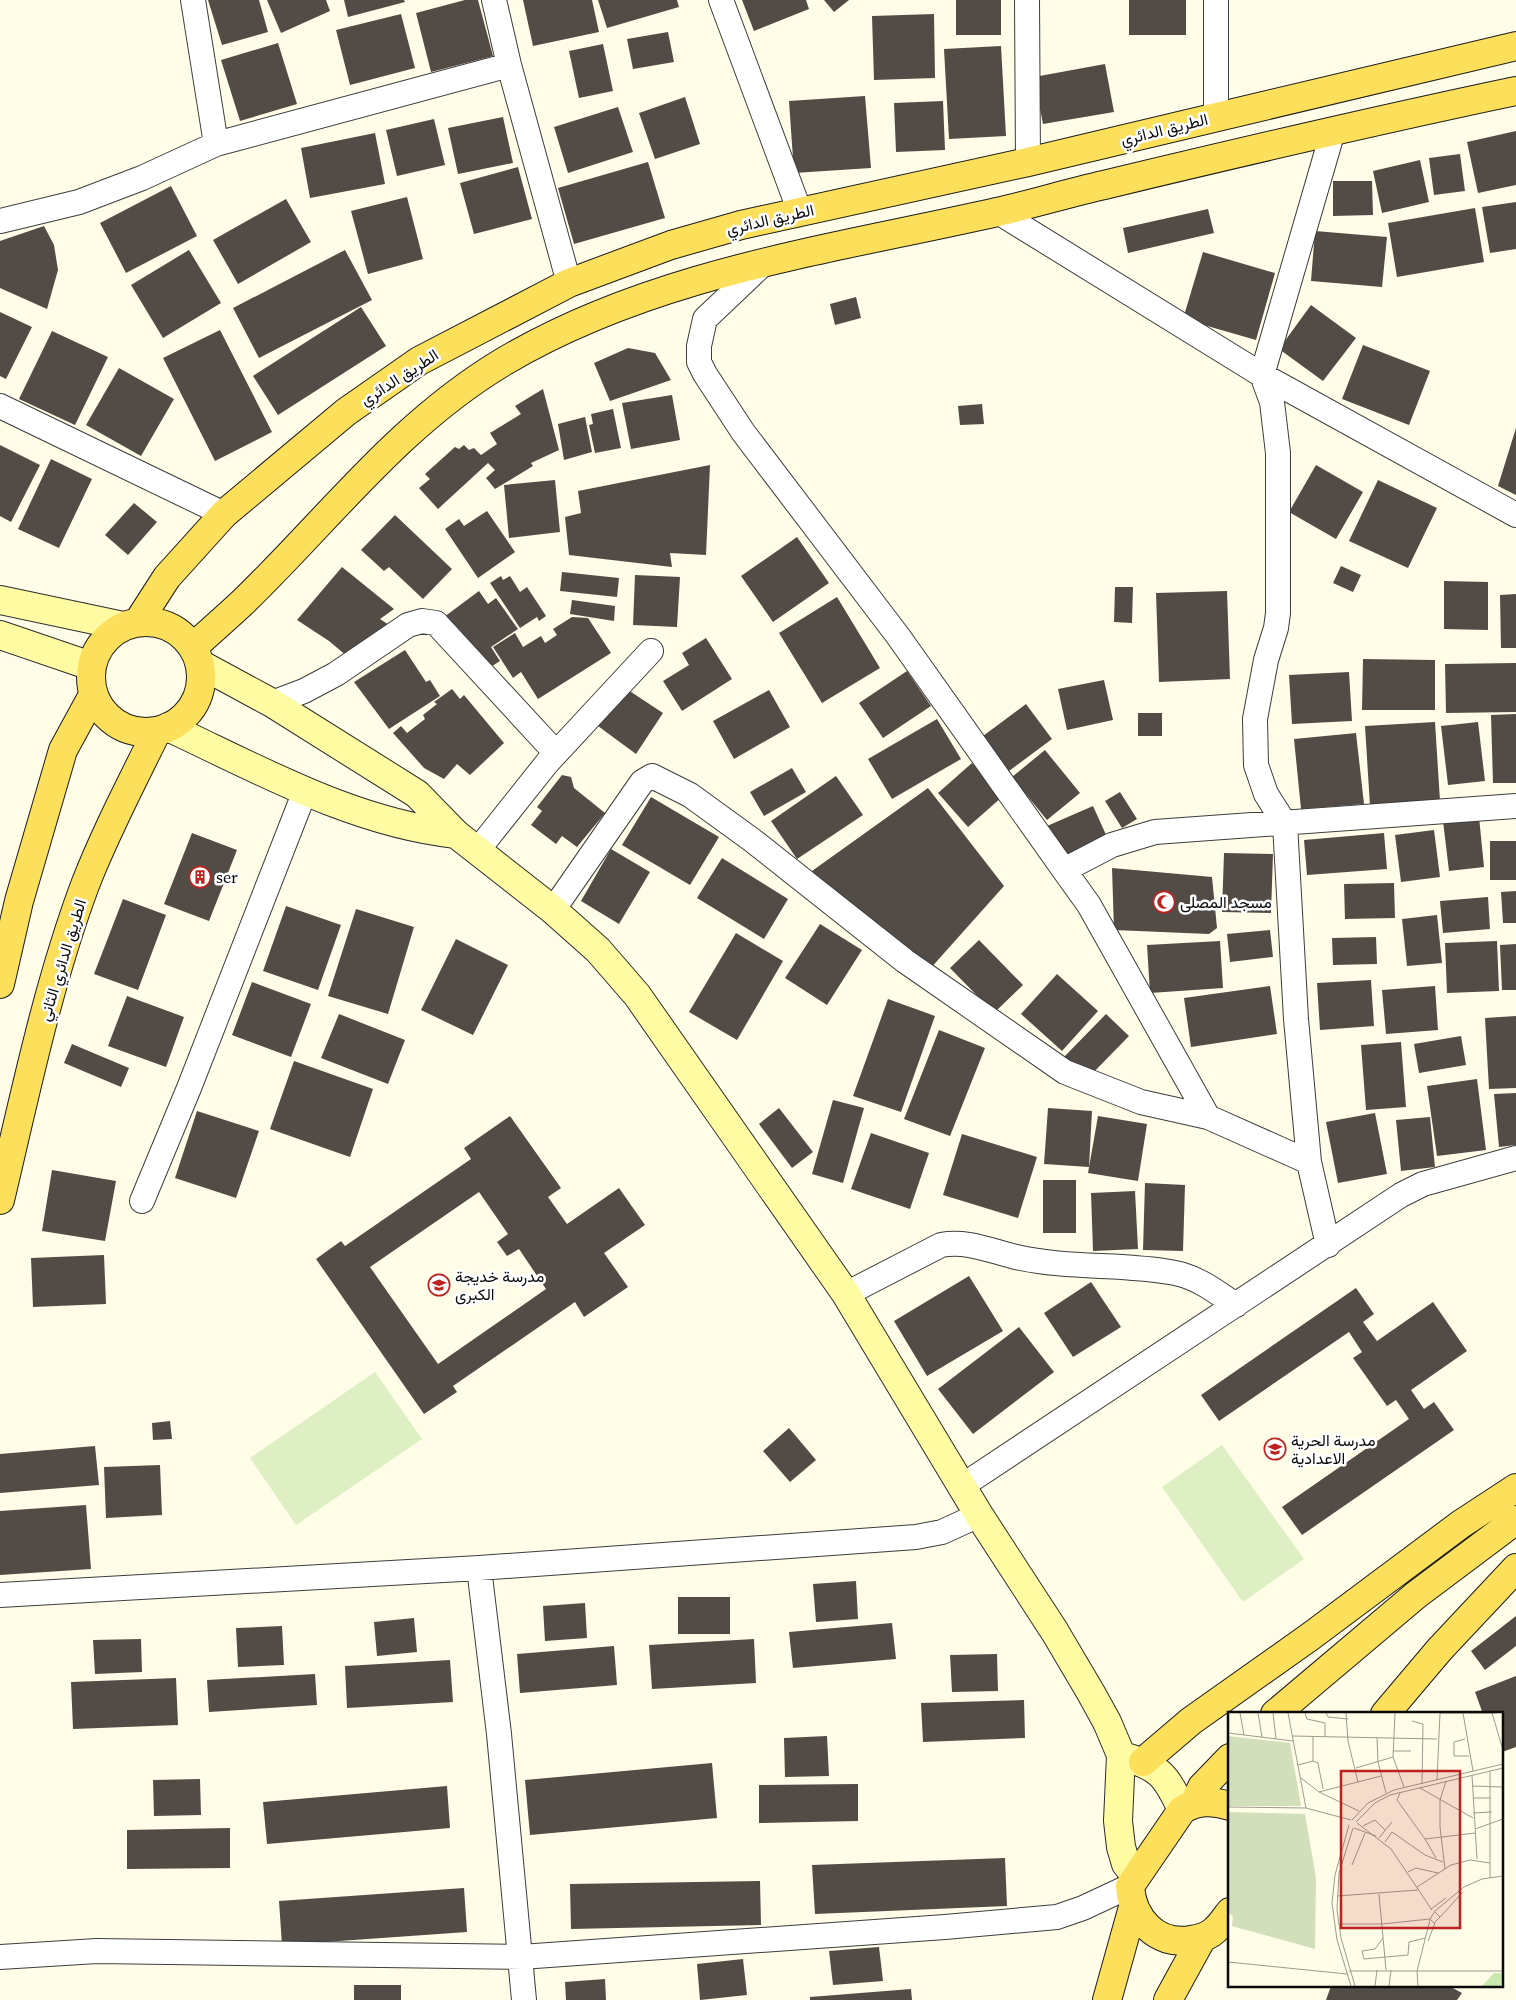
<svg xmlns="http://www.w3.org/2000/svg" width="1516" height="2000" font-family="'Source Serif 4',Vazirmatn,serif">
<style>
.pitch{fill:#def0c3}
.building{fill:#534c46;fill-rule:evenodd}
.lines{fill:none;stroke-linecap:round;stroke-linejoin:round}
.street-casing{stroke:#3d3d3d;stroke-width:26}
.secondary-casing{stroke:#2c2c2c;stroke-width:30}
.primary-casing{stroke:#1b1b1b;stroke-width:30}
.street{stroke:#fff;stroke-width:24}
.secondary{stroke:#fffba2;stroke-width:28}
.primary{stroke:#fcdf5a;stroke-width:28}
.labels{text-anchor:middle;stroke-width:5;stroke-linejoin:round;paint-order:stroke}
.street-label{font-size:16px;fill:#0a0a0a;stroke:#fff}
.poi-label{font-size:16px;fill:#0a0a0a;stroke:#fff;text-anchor:start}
.inset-road{fill:none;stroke:#9d9b8f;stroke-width:1}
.view{fill:#bc2320;fill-opacity:0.15;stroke:#bc2320;stroke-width:2.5}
.inset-edge{fill:none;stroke:#0a0a0a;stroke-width:2.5}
</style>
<rect width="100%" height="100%" fill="#fffce7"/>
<path class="pitch" d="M375,1372L422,1439L296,1525L250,1458Z
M1222,1445L1304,1559L1243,1602L1162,1487Z"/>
<path class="building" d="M208,0H259L268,32L222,45Z
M267,0H326L330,11L281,33Z
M344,0H404L405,2L348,17Z
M465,0H478L493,56L431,72L416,13Z
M523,0H592L599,32L533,46Z
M598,0H677L679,7L607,28Z
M742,0H806L809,9L754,31Z
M824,0H849L834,12Z
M956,0H1001V35H956Z
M1129,0H1186V35H1129Z
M401,14L415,68L350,85L336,30Z
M934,14L935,78L874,80L872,16Z
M668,32L674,62L633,69L627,39Z
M278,43L297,104L240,121L221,60Z
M603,44L613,91L579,98L569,51Z
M1001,46L1006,136L949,139L944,49Z
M1105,64L1114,112L1043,124L1034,77Z
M865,96L871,168L794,173L789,101Z
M685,97L700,144L655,159L639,113Z
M943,101L945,150L896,152L894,103Z
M618,107L633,152L568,173L554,127Z
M503,117L513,163L458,174L448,128Z
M434,119L445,165L397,176L386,130Z
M1516,131V185L1478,193L1467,142Z
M375,133L385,184L310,198L301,148Z
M1460,154L1465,191L1434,195L1429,158Z
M1420,160L1429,202L1382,213L1373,171Z
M648,162L665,218L574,244L558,188Z
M518,167L532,219L474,234L460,183Z
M1333,181H1372L1373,215L1333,216Z
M171,186L197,236L126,273L100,223Z
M407,197L423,259L368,274L351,211Z
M286,199L311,242L238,284L213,240Z
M1516,202V249L1490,253L1482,207Z
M1475,208L1484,262L1397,277L1388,223Z
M1208,209L1214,233L1128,253L1123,228Z
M44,226L54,245L58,270L47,309L0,288V241Z
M1315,231L1387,237L1382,287L1311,281Z
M189,250L221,303L163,338L131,285Z
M345,250L372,300L259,358L233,308Z
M1203,252L1275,273L1256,340L1183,319Z
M856,297L861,318L835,325L830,304Z
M1311,305L1356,338L1323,381L1279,349Z
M361,307L386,346L278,415L253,376Z
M0,312L32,327L6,379L0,376Z
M220,330L272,432L215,461L163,358Z
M52,331L108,357L75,425L19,399Z
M1363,345L1430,371L1409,425L1342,399Z
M628,348L655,353L671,380L610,401L594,363Z
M119,368L174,399L141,456L86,425Z
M543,389L559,450L531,463L533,466L495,489L486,478L495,470L488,463L438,509L419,488L430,479L425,474L455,447L459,449L464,445L469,450L474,448L481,455L497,444L490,433L521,414L515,406Z
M672,395L680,440L631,449L622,403Z
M982,404L984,424L960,425L958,406Z
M613,409L621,448L595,453L589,425L593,424L591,414Z
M585,417L592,452L564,460L558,424Z
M1516,428V495L1498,486Z
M0,445L40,465L11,522L0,516Z
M51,459L92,479L59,548L18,529Z
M710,465L706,555L670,553L672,567L569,555L565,517L581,513L578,491Z
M1316,465L1363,492L1336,539L1289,512Z
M555,480L560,532L509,538L504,485Z
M1378,480L1437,508L1408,568L1349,541Z
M134,503L157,522L128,555L105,535Z
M487,511L515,552L478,578L445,529L459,519L464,526Z
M395,515L452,569L423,599L389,567L384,571L361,550Z
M797,537L829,583L773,622L741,576Z
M1341,566L1361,575L1353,592L1333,583Z
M342,567L394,609L380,619L389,625L348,657L329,641L297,620Z
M562,572L619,578L617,597L560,591Z
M635,575L680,577L677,627L633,625Z
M501,576L503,580L510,576L520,592L527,587L546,616L539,621L537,617L520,628L490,583Z
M1444,581L1488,582V630L1444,629Z
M1115,587H1133L1132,623L1114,622Z
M479,591L488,604L496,598L518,629L491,647L500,661L483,672L472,655L479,649L468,657L440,620Z
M1227,591L1230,679L1159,682L1156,593Z
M1516,594V648H1501L1500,595Z
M837,597L880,668L822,703L779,633Z
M572,600L615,606L614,621L570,614Z
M572,617L588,618L611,653L538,699L521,672L513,678L493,647L515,633L523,647L541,636L545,643L557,635L553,629Z
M706,638L732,679L682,711L663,681L689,665L682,653Z
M405,650L426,682L430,680L440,696L389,729L354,682Z
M1363,659L1435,660V710H1362Z
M1516,663V712L1446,713L1445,664Z
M907,671L931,706L883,738L859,703Z
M1349,672L1352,721L1292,724L1289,675Z
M1104,680L1113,720L1067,730L1058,689Z
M625,688L663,713L636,754L598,726Z
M452,689L460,699L464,695L504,743L470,775L457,764L444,779L424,768L393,733L401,726L407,733L425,719L423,715L437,704L434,702Z
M769,690L790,727L734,759L713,721Z
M1026,704L1052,739L1009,771L983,736Z
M1138,713H1162V736H1138Z
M1516,714V783H1493L1491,715Z
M937,719L961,759L892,799L868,759Z
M1435,722L1440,801L1370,806L1365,726Z
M1478,722L1485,781L1448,785L1441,726Z
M1356,733L1364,804L1301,809L1294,739Z
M1045,750L1080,793L1047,820L1012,777Z
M972,763L1002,797L968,827L938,793Z
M792,768L806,792L764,816L750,792Z
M562,775L571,777L574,788L605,813L577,847L562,836L556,844L531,825L542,811L537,807Z
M836,776L863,815L797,859L771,821Z
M928,788L1004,886L929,970L805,876Z
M1120,792L1137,819L1122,828L1105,801Z
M651,797L719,837L690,885L622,845Z
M1093,806L1107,837L1061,858L1047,826Z
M1479,817L1484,867L1449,871L1443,821Z
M1434,830L1440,877L1401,882L1395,835Z
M192,833L237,850L209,921L164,904Z
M1384,833L1387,869L1307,875L1304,840Z
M1490,841H1516V880H1490Z
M611,849L650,872L619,924L581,901Z
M1224,853L1273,854L1271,913L1222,912Z
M722,858L788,899L764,939L697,898Z
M1112,868L1212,877L1217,928L1209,934L1114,930Z
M1394,883L1395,918L1345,919L1344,884Z
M1516,891V923H1503L1501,892Z
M1488,897L1490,929L1443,933L1440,901Z
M123,899L166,915L138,990L94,974Z
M286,906L341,925L318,990L263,971Z
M356,909L414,927L388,1014L328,996Z
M1437,915L1442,963L1407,966L1402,919Z
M820,924L862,950L827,1005L785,978Z
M1270,930L1273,957L1230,962L1227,934Z
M736,933L783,961L737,1040L689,1012Z
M1376,937L1377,964L1333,965L1332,938Z
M456,939L508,965L473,1035L421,1010Z
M979,940L1023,985L994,1013L950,968Z
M1220,941L1223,988L1150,993L1147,945Z
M1497,941L1499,991L1447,993L1445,943Z
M1516,944V990H1502L1500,945Z
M1057,974L1098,1011L1062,1051L1021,1014Z
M1371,980L1374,1026L1320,1030L1317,983Z
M252,982L311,1004L291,1057L232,1035Z
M1270,986L1277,1034L1191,1047L1184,998Z
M1435,986L1438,1030L1386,1034L1382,990Z
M127,996L184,1017L166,1067L108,1046Z
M888,999L935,1016L901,1112L853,1096Z
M339,1014L405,1040L388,1084L321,1058Z
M1106,1014L1129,1036L1087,1079L1064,1057Z
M1516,1016V1088L1489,1089L1485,1018Z
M939,1030L985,1048L950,1136L904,1119Z
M1461,1036L1466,1065L1419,1073L1414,1044Z
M1401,1042L1406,1107L1366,1110L1361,1045Z
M72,1044L129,1068L121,1087L64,1063Z
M294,1061L373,1089L350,1157L270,1129Z
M1477,1079L1486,1150L1437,1156L1427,1086Z
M1516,1093V1145L1499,1147L1494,1094Z
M833,1100L864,1108L843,1183L812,1174Z
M779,1108L813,1152L792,1168L759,1124Z
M1048,1108L1092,1111L1089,1167L1044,1164Z
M197,1111L259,1131L236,1198L175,1178Z
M1375,1113L1387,1174L1338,1183L1326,1122Z
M510,1116L561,1188L548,1197L567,1224L619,1188L645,1225L604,1253L628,1287L584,1317L575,1302L453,1386L457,1392L424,1414L316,1259L341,1241L345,1246L471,1159L464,1148ZM479,1192L508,1234L497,1242L507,1256L519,1249L546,1289L438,1364L370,1267Z
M1098,1116L1147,1124L1138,1181L1088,1173Z
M1430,1117L1435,1167L1401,1171L1396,1120Z
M871,1133L929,1153L910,1209L851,1189Z
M962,1134L1037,1157L1018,1218L943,1195Z
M52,1170L116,1181L105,1241L42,1231Z
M1043,1180H1076V1233H1043Z
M1145,1183L1185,1185L1183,1251L1143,1250Z
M1135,1191L1138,1249L1093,1251L1091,1193Z
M104,1255L106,1304L33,1307L31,1258Z
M969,1276L1003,1331L927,1376L894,1321Z
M1091,1282L1121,1327L1073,1357L1044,1313Z
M1356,1288L1374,1314L1363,1322L1377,1341L1433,1302L1467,1351L1411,1390L1424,1409L1434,1402L1454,1430L1302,1535L1282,1507L1409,1419L1396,1400L1387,1406L1353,1358L1362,1352L1349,1332L1219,1421L1201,1395Z
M1019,1327L1054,1372L973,1434L938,1389Z
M170,1421L172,1439L153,1440L152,1423Z
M789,1428L816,1460L790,1482L763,1451Z
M95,1446L99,1485L0,1493V1454Z
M160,1465L162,1515L106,1518L104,1467Z
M86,1505L91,1569L0,1575V1511Z
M856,1581L858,1619L816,1622L813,1584Z
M678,1597H730V1634H678Z
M585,1603L587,1638L545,1641L543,1606Z
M1516,1616V1646L1485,1670L1471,1651Z
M414,1618L417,1652L377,1656L374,1622Z
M892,1623L896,1659L793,1668L789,1632Z
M282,1626L284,1665L238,1667L236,1628Z
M141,1639L142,1672L95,1674L93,1640Z
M754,1639L756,1683L652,1689L649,1645Z
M614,1646L617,1685L520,1693L517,1654Z
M997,1654L998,1691L952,1692L950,1655Z
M450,1660L453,1702L347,1708L345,1666Z
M315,1674L317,1705L209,1712L207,1680Z
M1516,1676V1747L1502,1752V1714H1483L1475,1692Z
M176,1678L178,1725L73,1729L71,1682Z
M1024,1700L1025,1738L923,1742L921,1703Z
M827,1736L829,1776L785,1777L784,1738Z
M712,1763L717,1818L530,1835L525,1780Z
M200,1779L201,1815L154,1816L153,1780Z
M858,1784V1821L759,1823V1785Z
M447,1786L450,1828L267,1844L263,1802Z
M230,1828V1868L127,1869V1830Z
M1005,1858L1007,1906L815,1914L812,1865Z
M760,1881L761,1925L571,1929L570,1884Z
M464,1888L467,1932L282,1945L279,1901Z
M879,1947L883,1981L833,1985L829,1951Z
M743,1959L747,1995L700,2000L697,1964Z
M605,1979L606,2000H566L565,1982Z
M354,1985H401V2000H354Z
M1331,1986H1449L1462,1993L1457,2000H1326Z
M911,1989L912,2000H810V1997Z"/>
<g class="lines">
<g class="street-casing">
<path id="street" d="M193,0L216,144
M494,0L509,65L569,283
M721,0L800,212
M1027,0L1028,162
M1216,117V0
M998,212L1262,375L1516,515
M0,221L79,202L142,178L216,144L509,65
M764,263L705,319L699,346V362L705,374L743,432L898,636L1064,870
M0,406L224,514
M272,703L304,691L336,674L408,625L422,621L436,623L556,753
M477,851L547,763L651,651
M553,910L642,782L652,776L690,795L752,840L905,961L1065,1072L1141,1102L1208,1117L1309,1162
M1208,1117L1089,905L1064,870L1112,845L1155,832L1516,806
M142,1201L189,1088L305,791
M1328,1245L1309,1162L1296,1019L1285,824L1266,794L1256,765L1255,719L1266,660L1276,628L1278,613V453L1272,402L1262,375L1333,131
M846,1294L941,1245C967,1240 991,1251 1016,1257C1051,1265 1087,1265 1122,1267C1143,1269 1163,1269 1183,1275C1203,1281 1219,1294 1236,1305
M962,1486L1401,1195L1423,1184L1516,1158
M479,1568L499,1734L524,2000
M0,1595L479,1568L916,1537L942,1532L979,1515
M0,1957L97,1951L521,1957L945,1927L1057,1917L1083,1908L1130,1886"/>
</g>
<g class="secondary-casing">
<path id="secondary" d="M0,600L123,626
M0,635L91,666
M200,664L272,703L417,794L456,834L553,910L598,950L637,995L846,1294L979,1515L1055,1632L1091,1693L1107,1722L1121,1755L1118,1821L1121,1847L1126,1864L1136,1876
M168,727C260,770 354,823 456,834
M1122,1756C1160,1767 1166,1775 1182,1810"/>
</g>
<g class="primary-casing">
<path id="primary" d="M138,622L167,577L224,514L346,412L419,361L569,283L671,245L741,225L1028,162L1516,46
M91 677a55 55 0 1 1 110 0a55 55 0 1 1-110 0Z
M193,647C210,632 227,617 243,602C329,519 398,425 503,362C653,273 829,250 997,212C1033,204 1068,193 1104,185C1241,152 1378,120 1516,91
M0,984L19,901L63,750L93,695
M0,1200C25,1095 47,987 85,885C105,833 132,782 157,731
M1275,1714L1416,1595L1516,1520
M1385,1714L1440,1649L1516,1568
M1143,1762L1191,1721L1311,1636L1461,1524L1516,1488
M1194,1803L1202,1787L1230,1758
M1230,1806C1212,1801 1198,1800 1182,1810L1130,1886C1132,1918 1156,1946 1191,1940C1199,1939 1209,1936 1215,1930C1221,1925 1225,1918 1230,1912
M1107,2000L1133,1907
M1168,2000L1202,1938"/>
</g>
<use href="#street" class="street"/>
<use href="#secondary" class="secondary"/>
<use href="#primary" class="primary"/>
</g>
<defs>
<g id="building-ring" transform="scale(1.125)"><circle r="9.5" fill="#fff" stroke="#bc2320" stroke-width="1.5"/><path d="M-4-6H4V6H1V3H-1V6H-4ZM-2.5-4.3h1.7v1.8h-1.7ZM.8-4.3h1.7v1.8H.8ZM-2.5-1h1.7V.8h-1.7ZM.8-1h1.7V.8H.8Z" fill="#bc2320"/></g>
<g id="mosque-ring" transform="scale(1.125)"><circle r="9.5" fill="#fff" stroke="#bc2320" stroke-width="1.5"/><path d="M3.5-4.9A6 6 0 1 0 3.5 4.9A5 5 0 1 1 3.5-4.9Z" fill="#bc2320"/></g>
<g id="school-ring" transform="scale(1.125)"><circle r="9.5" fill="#fff" stroke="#bc2320" stroke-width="1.5"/><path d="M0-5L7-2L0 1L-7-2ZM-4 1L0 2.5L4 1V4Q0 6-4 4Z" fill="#bc2320"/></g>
</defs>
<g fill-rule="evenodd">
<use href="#building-ring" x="200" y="877"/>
<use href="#mosque-ring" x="1164" y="902"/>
<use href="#school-ring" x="439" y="1285"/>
<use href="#school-ring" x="1275" y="1449"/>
</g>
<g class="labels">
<g class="street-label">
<text transform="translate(1164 129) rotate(-14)" y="6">الطريق الدائري</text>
<text transform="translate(770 219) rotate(-13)" y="6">الطريق الدائري</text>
<text transform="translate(399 377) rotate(-33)" y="6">الطريق الدائري</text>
<text transform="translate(62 960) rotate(-73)" y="6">الطريق الدائري الثاني</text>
</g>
<g class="poi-label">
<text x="216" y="883">ser</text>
<text x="1180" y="908">مسجد المصلى</text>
<text x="455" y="1282">مدرسة خديجة<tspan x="455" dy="18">الكبرى</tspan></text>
<text x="1291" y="1446">مدرسة الحرية<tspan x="1291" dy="18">الاعدادية</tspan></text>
</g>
</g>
<g transform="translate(1228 1712)">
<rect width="275" height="275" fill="#fffce7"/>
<path d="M266,261H275L273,274H254Z" fill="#cae9b1"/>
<path d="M0,24L62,31L73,94H0ZM0,100L77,102L88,166L87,237L4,214L5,204L0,201Z" fill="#d1dfba"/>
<path class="inset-road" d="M12,1L16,23M30,1L34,25M45,1L48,27M60,1L78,96L123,108M77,1L79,7L97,11V25M98,1L100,5L120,7M118,1L120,29L130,70M167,1L165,45L176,75M212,1H269M235,1L245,59M264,1L275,38M184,9L195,12L194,72M0,21L65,29M65,24L209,27M149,26L150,50L158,81M237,27L226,30V44H241M165,39H183M85,49L90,51L95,77M70,53L85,49V24M128,56L165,45M244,63L249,147M73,66L91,80L131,99M209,68L212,1M244,74L275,75M192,76L245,106M91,80L153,64M172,81L169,88L197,127M245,86H263M0,95L78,96M245,101L264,100M124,108L140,91L166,78L275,52M128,110L147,91L162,83L275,56M129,111L163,137L204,198M121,113L107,163L104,191L109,228L123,274M135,114L147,108L157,118M125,116L111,161L109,198L113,226L127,274M126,116L148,124M247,117L275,107M151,126L164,110M157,130L164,120L197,143L215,150M208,146L197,127L247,121M262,151V59M124,153L137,121M217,157L212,115V88L218,69M180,160L188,156L210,161M189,175L223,153L242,148L262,151V166M151,182L158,258M109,184L190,178M203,197L218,186M207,200L212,205L206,211L202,207L207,199L236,175L254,167L275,164M212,205L235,180M111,212H154L202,207M155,226L147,237L134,239L136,247L180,243L181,230L197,226M200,229L207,211M0,250L119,262M121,259H275M147,274L149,258M161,274L163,258M190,274L189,259L202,208"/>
<path class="view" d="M113,59H232V216H113Z"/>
<rect width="275" height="275" class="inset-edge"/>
</g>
</svg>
